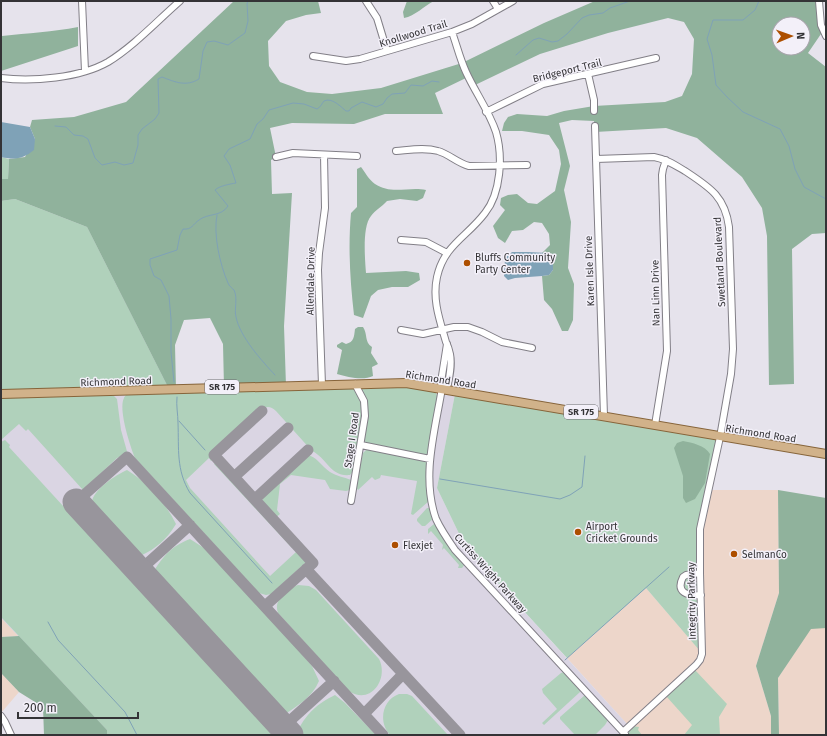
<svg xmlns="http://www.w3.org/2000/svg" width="827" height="736" font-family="'Fira Sans',sans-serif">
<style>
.commercial{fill:#edd6ca}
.built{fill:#dad5e3}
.green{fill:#b0d1bb}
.forest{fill:#90b29c;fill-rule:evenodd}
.water{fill:#7fa2b7}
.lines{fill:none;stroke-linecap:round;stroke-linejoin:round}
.stream{stroke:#7fa2b7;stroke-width:1}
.taxiway{stroke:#98959c;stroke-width:11}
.runway{stroke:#98959c;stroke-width:27}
.minor-casing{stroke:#827f87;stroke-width:8}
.major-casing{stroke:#86643a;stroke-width:10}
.minor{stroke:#fff;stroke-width:6}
.major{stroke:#d1b28a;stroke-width:8}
.poi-dot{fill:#ad4f00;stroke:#f3f0f9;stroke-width:1.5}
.labels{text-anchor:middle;stroke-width:3;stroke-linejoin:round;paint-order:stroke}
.shield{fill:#f3f0f9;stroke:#6d6c70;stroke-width:1}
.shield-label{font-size:9px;font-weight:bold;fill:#343336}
.street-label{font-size:10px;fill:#343336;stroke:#f3f0f9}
.poi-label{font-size:10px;fill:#343336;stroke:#f3f0f9;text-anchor:start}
</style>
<rect width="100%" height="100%" fill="#e6e3ec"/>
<path class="commercial" d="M708,490H778L779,593L756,666L771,716L772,735H637L567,658L646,588L702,653L700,529Z
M1,618H2L19,636L1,637Z
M811,628H826V735H779L778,678Z
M1,673L19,692L1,713Z"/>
<path class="built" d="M1,201L87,227L176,401L393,392L455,394L437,488L466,548L637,735H107V730L1,618Z"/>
<path class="green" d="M1,157L9,159L8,179H1Z
M15,199L87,227L167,385L1,390V201Z
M411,386L435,391L438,398L428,455L427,456L367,444L364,440L368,406L361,390L362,387Z
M354,388L358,393L364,409L354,470L350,475C330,477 327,458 312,451L276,411C271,406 267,406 261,409L213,455L214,458L211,461L209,458L186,480L190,488L270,576L296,552L301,553L307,559L305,563L271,594L266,595L259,593L135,458C130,446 118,409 124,398C124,397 127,394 128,393Z
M455,394L720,437L698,523L696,567L695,570C691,572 686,572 683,574C675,579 677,592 684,596C689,599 695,597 699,602L700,651L646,588L567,658L466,548L437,488Z
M111,395L114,396L117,399L121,430L128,455H124L117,458L83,490L28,429L26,431L19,424L1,440V397Z
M5,440L10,445L9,447L64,507L67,505L278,735H107V730L1,617V442Z
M370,449L426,461L428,463L429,501L413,515L411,514L417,481L381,475L380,478L375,480L372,477L358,490L356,487L363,453L366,450Z
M306,455C316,455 322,467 330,472C336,476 344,477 351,480L350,490L346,491L330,489L325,480L291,475L280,484L277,510L280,514L274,519C267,511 261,507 263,496Z
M216,462L219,464L292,543L293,547L292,548L214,464Z
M127,470C148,483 165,502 176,524C166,540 157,548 140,556L92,505C90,491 116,475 127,470Z
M427,508H430L435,517L425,526H422L417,521V519Z
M434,524H437L465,564L462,568H458L459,565L444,548L442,550L443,545L431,531L428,534V529Z
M190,539L204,548L278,626L312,666L319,681C312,697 299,705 285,714L154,571C164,555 172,546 190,539Z
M683 585a7 7 0 1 1 14 0a7 7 0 1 1-14 0Z
M298,585L309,586L316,590L379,659C389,678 371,706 349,691L278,613C273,600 287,590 298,585Z
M695,670L727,704L719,717L720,735H684L692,725L666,696Z
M564,672L581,690L580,692L544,725L542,723L557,709L543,693L542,689L561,673Z
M399,694H407L412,696L448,735H390C378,722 382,700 399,694Z
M335,695L345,703L376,735H303L298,730C308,712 317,704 335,695Z
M585,695L608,720L605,725L595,735H575L560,719V717Z
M632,726L639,727L638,730L642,735H629L628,730Z"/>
<path class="forest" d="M234,1H318L321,13L306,15L286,21L268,41L269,66L280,82L307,92L332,94L381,88L462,63L544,23L595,1H819L823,31L808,53L826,67V233L812,234L792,249L794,384L769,385L767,236L762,208L742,177L697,138L666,128L595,132L594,121L572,120L559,123L570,166L564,190L571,222L568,268L574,284L573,320L568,331H562L552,309L544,300L542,276L549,275L553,270V260L548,253H542L550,245L549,234L542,223L534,222L523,230L512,231L505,243L498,238L493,226L505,210L500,205L501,198L508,195L517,194L528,203L537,204L555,191L561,164L559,150L549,135L522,131H502L504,123L508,117L517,114L547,116L564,111L594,106L665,102L682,96L692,74L694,39L684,22L668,18L608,33L540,54L473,86L468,77L435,93L443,114H385L354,124L292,123L270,128L276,157L271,160L272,194L292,193L284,326L286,386L224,387L223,344L210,318L184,320L175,345L176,389H169L87,227L15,199L1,201V179H8L9,159L25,157L35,139L30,127L32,120L74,117L126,102ZM779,24H803V48H779Z
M407,1H434C424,6 415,16 404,18L403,12Z
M78,27V46L1,71V38L2,36C28,33 53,32 78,27Z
M361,167C365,172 369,180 375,184C391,195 410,186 426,190L423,198L417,201L400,199L387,201C382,207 375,210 371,216C362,226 365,260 366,273L406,271L419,273L420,280L408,287H392L378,290L371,296L363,318L354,315C350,280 348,247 351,213L357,207V169Z
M358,327H363C368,334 364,342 372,347L371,353L378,364L372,367L373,376C363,381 348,377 337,374L342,350L337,347V345L342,342L346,344C354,342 354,337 355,329Z
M683,441C692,443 705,445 710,454L705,483L695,499L686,503L683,498V476L674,448L677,443Z
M778,490L826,498V628L811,629L778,678L779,735H771V716L756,666L779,593Z
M19,636L107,730V735H44L43,707L19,692L1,673V637Z"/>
<path class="water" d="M1,122L30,127L35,139L34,150C23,159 15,160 1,157Z
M512,252H528L548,253L553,260V270L549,275L542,276L515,278L508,280L504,276L505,258Z"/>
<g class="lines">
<path class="stream" d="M759,1L755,10L743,20H713L707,39L712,55L716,85L727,97L743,112L780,129L789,146L795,169L804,187L826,199
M516,55L533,40L539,38L552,42L558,41L567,34L582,18L589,15L603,13L610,8L630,1
M55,126L66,127L74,135L83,136L88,139L95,158L102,165L115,162L124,165L133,163L138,145V135L142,129L155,119L159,113L158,79L162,77C175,82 186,87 199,79L203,51L207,42L214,41L228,45L245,33L248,21L247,3L249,1
M217,215C213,234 220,265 228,283C229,286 232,288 234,290C238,298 234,309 236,317C240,337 262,361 275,375
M174,382L171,352V319L169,296L161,280L154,276L150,265V259L177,250L180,235L183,229C192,230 193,224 199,220C208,213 221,217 228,206L215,190C219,186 230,184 236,183L230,165L224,156L229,149L250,139L257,124L263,119L269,110L293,103L304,104L317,109C321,107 322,103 324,101C332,97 341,107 346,111H349L351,108L362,102L376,107L383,104L387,98L392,94L405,93L411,85L423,86L432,81L439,82
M177,397C176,406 178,414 178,423C179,449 176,470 190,493L272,583
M179,421L205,450
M440,479L560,499L570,495L582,487L585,456
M48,622L58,640L125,712L137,735
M565,660L669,567"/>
<path class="taxiway" d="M262,411L214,455L313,563L265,606
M234,477L288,428
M255,499L308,450
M76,502L127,457L383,735
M306,569L460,735
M139,571L190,525
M364,714L403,674
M283,727L334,681"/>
<path class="runway" d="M76,502L290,735"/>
<g class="minor-casing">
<path id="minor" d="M82,1L85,71
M366,1L377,18L387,51
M493,1L498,9
M819,1L821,25L826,36
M313,56L346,61L360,59L452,32L472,24L513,1
M588,74L594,100V111
M1,78C32,82 80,78 108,62C134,46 157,21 180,1
M486,112L543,84L656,58
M595,126L604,416
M396,151C409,150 425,147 438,151C449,154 457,163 469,166L527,165
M276,157L293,153L357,156
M596,159L654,157C666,159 675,165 685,171C709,187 725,196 729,227L733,349L731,374L720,437L700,529V573L702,654L700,660L696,665L623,732
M401,240L426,242L447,253
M401,330L423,334L454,327H468L482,332L502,342L532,348
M447,344L441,382L442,388C435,431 421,477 436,519C441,530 448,540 455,550L625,734
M322,385L318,270L319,253L325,208L324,155
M442,388L448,384C450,374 452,364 450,354C449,349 448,346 446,342C440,321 432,300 437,277C444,245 467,237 485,213C501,193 503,156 496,132C489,111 475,92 466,72C460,59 457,46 452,32
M655,425L667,351L662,175L663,169L666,160
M361,445L430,459
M351,501L365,416L364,401L355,384
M700,573L686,575L683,577C675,593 688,596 701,595
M1,716L5,722L11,735"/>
</g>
<g class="major-casing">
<path id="major" d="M1,394L406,383L826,454"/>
</g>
<use href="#minor" class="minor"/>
<use href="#major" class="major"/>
</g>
<g class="poi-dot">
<circle cx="467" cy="263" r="4"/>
<circle cx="578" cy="532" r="4"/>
<circle cx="395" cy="545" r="4"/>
<circle cx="734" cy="554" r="4"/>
</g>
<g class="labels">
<g class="shield">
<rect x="205" y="380" width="34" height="14" rx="3"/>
<rect x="564" y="405" width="34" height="14" rx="3"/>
</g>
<g class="shield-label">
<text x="222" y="390">SR 175</text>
<text x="581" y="415">SR 175</text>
</g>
<g class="street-label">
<text transform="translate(413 33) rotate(-17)" y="4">Knollwood Trail</text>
<text transform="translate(567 70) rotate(-14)" y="4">Bridgeport Trail</text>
<text transform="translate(719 262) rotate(-93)" y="4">Swetland Boulevard</text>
<text transform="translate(589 271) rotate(-92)" y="4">Karen Isle Drive</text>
<text transform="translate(310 281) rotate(-89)" y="4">Allendale Drive</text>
<text transform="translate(655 293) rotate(-91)" y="4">Nan Linn Drive</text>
<text transform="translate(441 379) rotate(9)" y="4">Richmond Road</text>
<text transform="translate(116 381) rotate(-2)" y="4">Richmond Road</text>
<text transform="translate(761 433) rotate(9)" y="4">Richmond Road</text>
<text transform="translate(351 440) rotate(-82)" y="4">Stage I Road</text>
<text transform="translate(491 573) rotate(48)" y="4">Curtiss Wright Parkway</text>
<text transform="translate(691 601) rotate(-91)" y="4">Integrity Parkway</text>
</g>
<g class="poi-label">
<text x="475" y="261">Bluffs Community<tspan x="475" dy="12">Party Center</tspan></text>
<text x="586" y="530">Airport<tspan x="586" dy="12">Cricket Grounds</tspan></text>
<text x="403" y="549">Flexjet</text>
<text x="742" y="558">SelmanCo</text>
</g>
</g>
<rect width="827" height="736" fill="none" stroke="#343336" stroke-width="4"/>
<g transform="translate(791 36) rotate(88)"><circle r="19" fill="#f3f0f9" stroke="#a7a4ab"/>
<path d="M0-3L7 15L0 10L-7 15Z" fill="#ad4f00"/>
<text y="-6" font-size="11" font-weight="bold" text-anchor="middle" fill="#343336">N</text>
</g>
<path d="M18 712v6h120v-6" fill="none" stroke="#343336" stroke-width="2"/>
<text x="24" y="712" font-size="12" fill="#343336" stroke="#f3f0f9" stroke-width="3" paint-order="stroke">200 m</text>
</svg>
